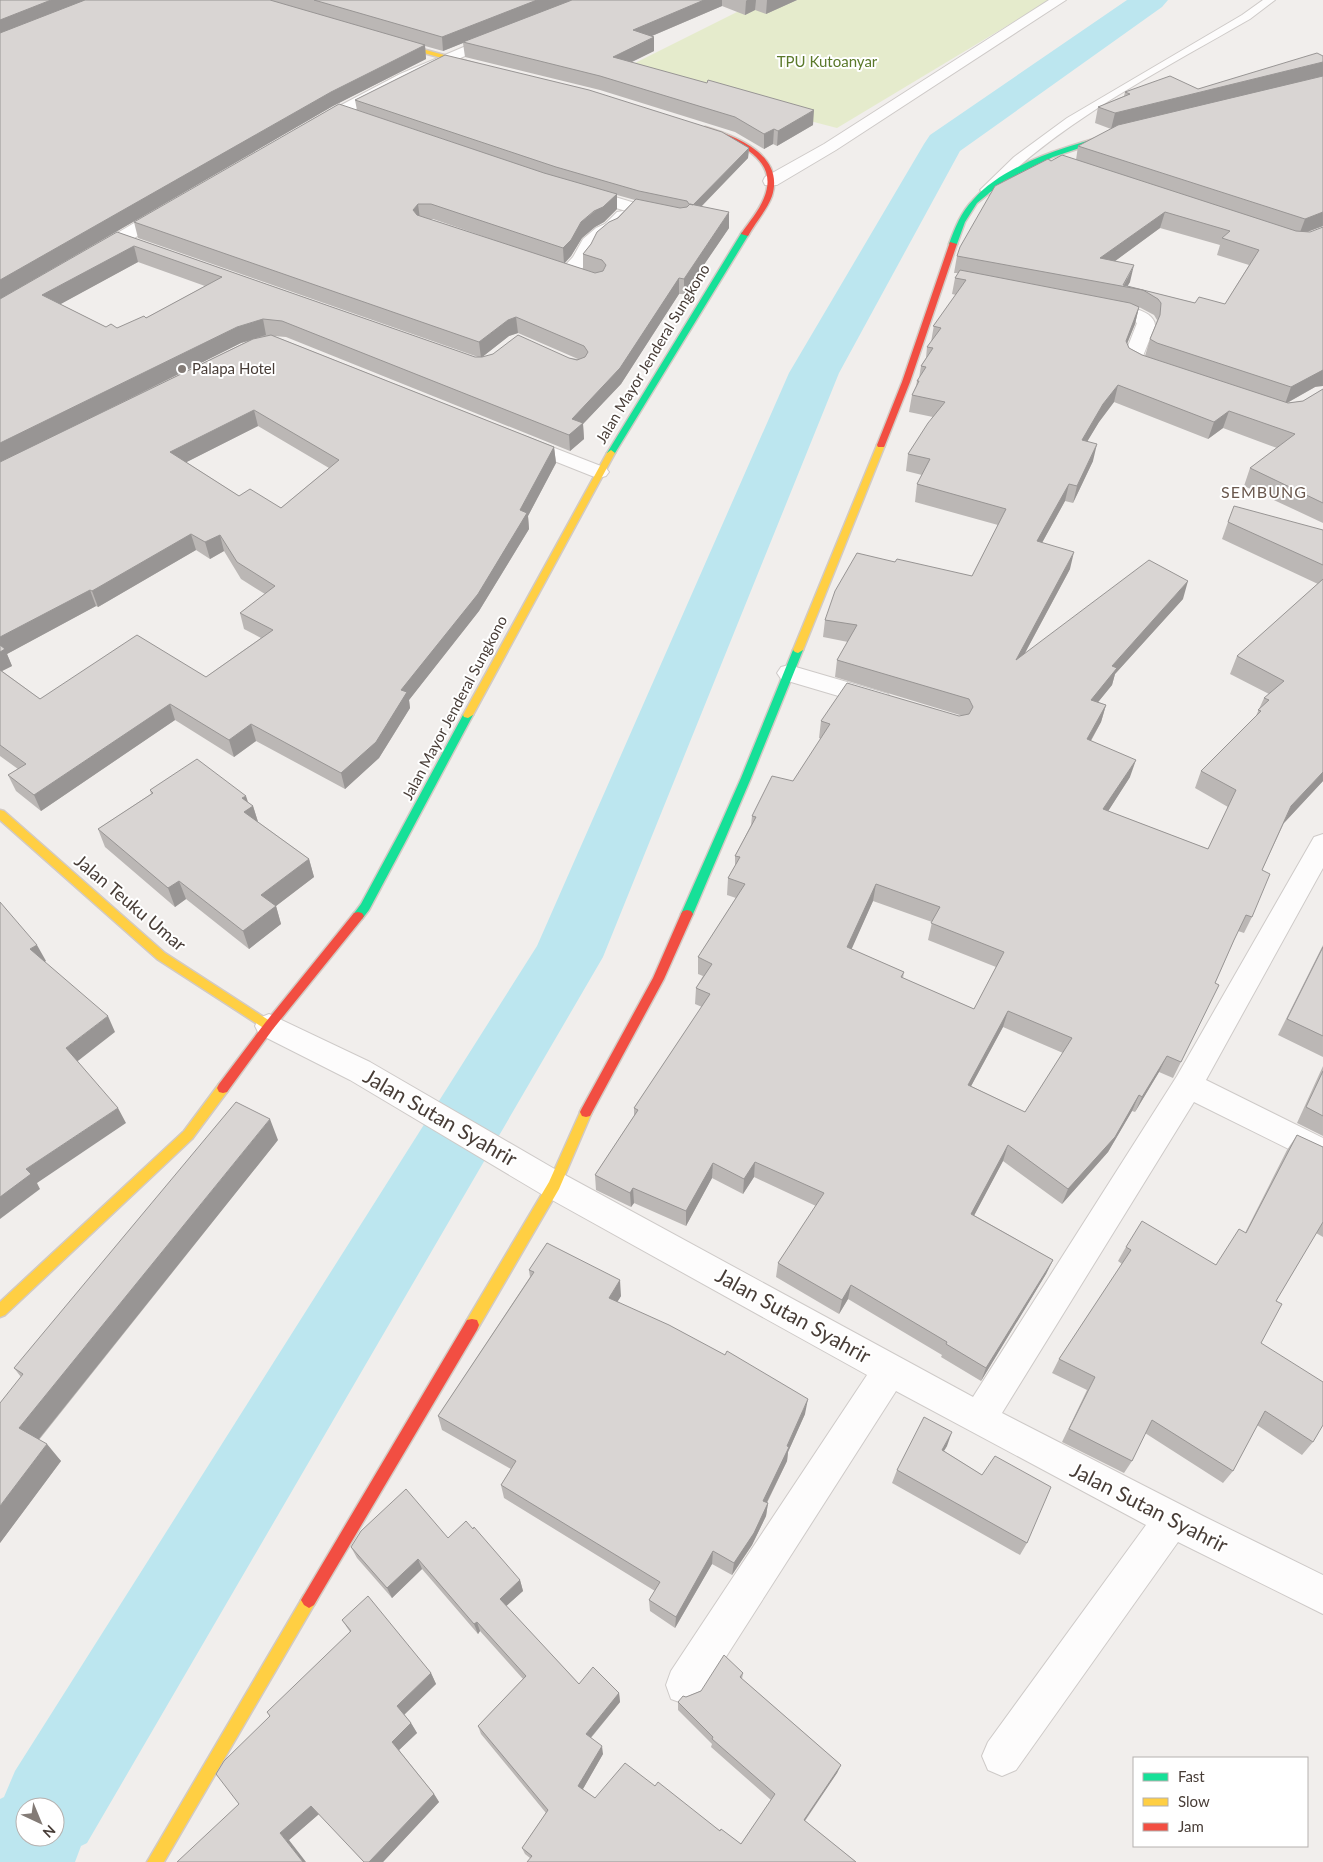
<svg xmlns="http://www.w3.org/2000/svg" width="1323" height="1862" font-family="Lato,sans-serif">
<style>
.green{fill:#e5ebcc}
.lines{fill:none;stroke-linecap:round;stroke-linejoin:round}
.river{fill:#bce6ef;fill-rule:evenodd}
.lane-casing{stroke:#cecac8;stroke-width:2}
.street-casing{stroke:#cecac8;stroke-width:2}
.fast-casing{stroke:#d2cac4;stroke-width:3}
.slow-casing{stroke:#d2cac4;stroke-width:3}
.jam-casing{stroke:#d2cac4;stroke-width:3}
.lane{fill:#fdfcfc;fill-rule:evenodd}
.street{fill:#fdfcfc;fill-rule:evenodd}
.fast{fill:#16e098;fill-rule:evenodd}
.slow{fill:#ffcf43;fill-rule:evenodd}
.jam{fill:#f24e42;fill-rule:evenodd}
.wall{fill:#bbb7b5;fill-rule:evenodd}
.shaded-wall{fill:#989594}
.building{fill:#d9d5d3;stroke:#989594;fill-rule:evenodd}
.poi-dot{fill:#837b76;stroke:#fff;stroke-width:2}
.labels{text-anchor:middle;stroke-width:4;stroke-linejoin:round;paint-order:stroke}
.far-park-label{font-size:15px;fill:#5b792a;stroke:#fff}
.far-street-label{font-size:15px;fill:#483d37;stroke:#fff}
.far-poi-label{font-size:15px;fill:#483d37;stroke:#fff;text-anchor:start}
.far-quarter-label{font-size:16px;letter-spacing:1px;fill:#6a584e;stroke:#fff}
.street-label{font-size:18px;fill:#483d37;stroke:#fff}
.near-street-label{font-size:21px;fill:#483d37;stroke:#fff}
</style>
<rect width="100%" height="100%" fill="#f1eeec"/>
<path class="green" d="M761,0H1050L837,128L619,71Z"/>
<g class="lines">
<path class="river" d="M1127,0H1168L1162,7L960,151L839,373L603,957L87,1843L81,1846L75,1862H0V1799L4,1797L15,1771L537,946L789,373L924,144L930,135ZM25,1807H55V1837H25Z"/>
<g class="lane-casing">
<path id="lane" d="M1263,0H1275L1250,19C1160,71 1064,119 990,193L986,194L980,190L1014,157L1067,118L1242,15Z"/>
</g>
<g class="street-casing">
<path id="street" d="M1049,0H1066L836,150L777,185H765L763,181L765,177L824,144Z
M499,32L504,33L506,36L504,39L410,80L321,128H309L307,125L309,122L400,74Z
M582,187L635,203L672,210L675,214L672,218L666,219L626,211L576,196L574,192L576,188Z
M167,206L173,207L175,211L173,215L99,259L93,260L87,259L84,255L87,251L161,207Z
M623,211L629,212L632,216C623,229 610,233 599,244C587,255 583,282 561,277L558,273L573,257L583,239L596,228L605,224L617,212Z
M1100,301C1114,304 1156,308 1155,326L1143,356L1166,366L1169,370L1166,374C1154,377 1130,369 1123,359L1137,323L1126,317L1094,311L1091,307L1094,303Z
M521,435L606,468L609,472L606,476L599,478L592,476L514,445L511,441L514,437Z
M789,665L888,694L891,700L888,706L879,708L781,679L777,673L781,667Z
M1323,834V868L1206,1080L1323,1138V1166L1194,1102L1002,1413L1203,1516L1323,1575V1614L1178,1542L1016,1770L1002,1776L988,1770L982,1756L988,1742L1146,1525L896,1391L699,1699L685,1704L671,1699L666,1685L671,1671L867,1375L543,1195L350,1080L259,1034L255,1026L259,1018L269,1014L370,1062L565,1175L973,1397L1177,1076L1314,837Z"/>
</g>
<g class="fast-casing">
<path id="fast" d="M1119,132L1124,133L1053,157L1004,181L977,203L965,222L957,244L953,246L949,244C955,228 961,212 973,200C1006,162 1072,145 1119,132Z
M742,232L749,234L615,453L611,456L608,455L607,453Z
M798,647L803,650L751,778L693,914L691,917H683L681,914L741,778L793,650Z
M468,712L473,715L369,910L362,919H354L352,916L361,904L463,715Z"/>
</g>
<g class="slow-casing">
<path id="slow" d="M390,40L480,65L481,66L478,68L388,43L387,42Z
M881,442L885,445L803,650L798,653L795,652L793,650L877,445Z
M611,450L615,453L473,715L468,718L464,717L463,715L607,453Z
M0,810L4,811L165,953L273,1023L275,1026L273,1029L269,1031L265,1029L157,959L0,820Z
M223,1083L227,1084L229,1088L227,1092L192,1139L5,1315L0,1317V1302L184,1131L219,1084Z
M586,1107L590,1108L592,1112L559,1189L477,1330L472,1331L467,1330L465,1325L467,1320L549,1182L582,1108Z
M309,1592L314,1595L317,1600L314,1605L164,1862H147L304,1595Z"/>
</g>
<g class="jam-casing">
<path id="jam" d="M705,127C736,136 785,155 772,196C767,210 755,223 748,236L741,234C749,222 759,211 764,198C781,157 733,141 703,130L702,129Z
M950,242L957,244L910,382L885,445L884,447H878L877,445L902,382Z
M687,910L691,911L693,914L664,979L590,1116L586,1117L582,1116L580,1112L582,1108L653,978L681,914L683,911Z
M358,912L362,913L364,916L362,919L273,1029L227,1092L223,1093L219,1092L217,1088L219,1084L265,1023L354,913Z
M472,1319L477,1320L479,1325L477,1330L314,1605L309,1608L304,1605L301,1600L304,1595L467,1320Z"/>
</g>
<use href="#lane" class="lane"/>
<use href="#street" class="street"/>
<use href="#fast" class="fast"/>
<use href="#slow" class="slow"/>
<use href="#jam" class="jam"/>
</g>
<path class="wall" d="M0,0H797L766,14L755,10L745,15L722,6L652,36L654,37V51L632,62L813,125L777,146L773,144L764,149L735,132L600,90L465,57L463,43L443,51L425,46L426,59L333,106L0,299Z
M1323,56V226L1307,232L1315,387L1287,403L1303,401L1323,389V523L1244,486L1250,468L1277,448L1223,428L1208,439L1114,402L1099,422L1087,441L1093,461L1073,503L1065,501L1042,543L1070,569L1025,653L1183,599L1115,674L1112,685L1098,702L1106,705L1101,722L1091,741L1130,777L1108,811L1208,849L1228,807L1195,788L1201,771L1255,718L1264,698L1269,694L1230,674L1237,656L1318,584L1222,539L1228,522L1323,530V781L1284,823L1262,870L1252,917L1244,933L1238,931L1231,947L1215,983L1219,985L1173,1078L1159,1072L1135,1112L1132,1111L1108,1152L1062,1204L1003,1161L974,1215L1053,1260L1046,1274L981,1381L941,1357L942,1355L848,1299L839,1314L776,1277L778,1263L816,1206L754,1177L743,1194L712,1178L686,1226L634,1203L631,1207L596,1190L595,1175L634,1116V1108L702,1007L695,1004L696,988L703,976L698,974V957L736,898L727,895L728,878L735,866V856L751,825L752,816L793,781L821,739L819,738L821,721L959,716H963L835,677L837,660L848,642L823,637L825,620L895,562L972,576L998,525L915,502L917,484L922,475L906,471L908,454L933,417L909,412L912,395L916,386L917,381L919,378L921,366L926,358L927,347L931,342L934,325L956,295L952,294L955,278L958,273H954L957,256L1051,161L1076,160L1078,146L1111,129L1095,123L1098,107L1124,96L1125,92L1198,89ZM1160,228L1220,245L1217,255L1249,265L1225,304L1195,303L1127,286L1130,282L1115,261ZM1139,307L1154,315L1157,320L1156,324L1150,339L1145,356L1129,348L1127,344L1135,324ZM873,901L932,922L928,940L996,967L974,1009L903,978L904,972L851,949ZM1003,1027L1063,1053L1025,1112L971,1086Z
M355,100L749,148L748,158L701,207L729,228L684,294H679L621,384L583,424L584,439L570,451L286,337L274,336L554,447L556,463L528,516L529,529L479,611L409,700L410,708L379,758L345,789L256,741L234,757L175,720L41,811L16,791L8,775L18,769L0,756V299L117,232L475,357H478L138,238L134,222L478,151L357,110ZM617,195L635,200L591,244L583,254V269L564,263L571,256L582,238L595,227L604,222L617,209ZM430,219H433L494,240ZM138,262L205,286L146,318L117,328L106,327L60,304ZM518,333L578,359L569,358L482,357L509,336ZM248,341L131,398L241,343ZM258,426L329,468L281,508L239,496L186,462ZM196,550L210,559L224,551L241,579L265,594L240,613L244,629L261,638L206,677L40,699L2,671L12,666L7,654L96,606L98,607Z
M150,790L248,802L253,806L258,822L309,859L314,877L276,906L281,924L249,949L186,899L175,907L105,847L98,829L151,794Z
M1323,945V1057L1278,1035Z
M1323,1066V1136L1297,1123Z
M1297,1135L1323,1147V1237L1316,1233L1276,1301L1261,1343L1313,1442L1302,1455L1257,1425L1233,1471L1223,1483L1145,1433L1132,1461L1124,1473L1062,1442L1087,1390L1052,1373L1059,1359L1122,1264L1118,1261L1126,1247L1216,1265L1245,1233L1287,1150Z
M278,1140L39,1440L61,1461L0,1543L21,1377L14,1368Z
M529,1270L621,1296L617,1302L805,1414L788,1452L787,1461L767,1503H768L766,1516L752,1545L732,1575L712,1564L675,1628L650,1611L649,1600L655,1591L504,1498L501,1485L511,1469L442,1430L438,1416L530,1277Z
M947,1446L944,1451L982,1475L1027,1543L1020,1555L892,1483L897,1470Z
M448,1538L520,1580L523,1591L506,1606L579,1684L619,1693L620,1702L591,1738L603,1754L583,1789L595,1798L655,1786L720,1831L741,1844L771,1800L711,1747L712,1744L678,1710V1702L686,1697L743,1673L742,1679L841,1765L837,1773L805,1821L856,1862L530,1858L525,1854L522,1848L546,1813L481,1734L478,1726L523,1679L480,1631L478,1634L422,1569L392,1598L357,1558L351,1547Z
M342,1620L431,1673L436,1684L404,1714L411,1723L417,1733L399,1750L434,1794L439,1802L383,1862H364L319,1814L289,1840L239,1804L270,1716L350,1632Z"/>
<path class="shaded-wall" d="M51,0H90L0,36V20Z
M537,0H574L463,42V43L443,51L442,37Z
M704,0H722V6L633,44V30Z
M747,0H756L755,10L745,15L746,1Z
M767,0H797L766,14Z
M654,37V51L613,71V57Z
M425,45L426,59L333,106L0,299V280L331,92Z
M1323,62V76L1111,129L1115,113Z
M814,110L813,125L777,146L778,131Z
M774,129L773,144L764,149V134Z
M749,148L748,158L691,217V207Z
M617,194V209L604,222L595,227L582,238L571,256L564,264L563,248L581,222Z
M418,204L420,219L413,210Z
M729,212V228L684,294V279Z
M1165,212L1160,228L1096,275L1100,258Z
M1323,212V226L1299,235L1305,219Z
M134,246L138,262L48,311L42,295Z
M1134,265L1130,282L1127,287H1123Z
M679,278V294L621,384L583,424L584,439L570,451L569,435L572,419Z
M1139,307L1135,324L1121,358L1126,341Z
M516,317L518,333L509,336L481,358L479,342L508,320Z
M263,319L266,335L241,343L0,463V443L237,327Z
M1321,370H1323V386L1315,387L1285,404L1291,387Z
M1118,385L1114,402L1099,422L1078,457L1082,440L1103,404Z
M254,410L258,426L175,468L170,452Z
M1229,411L1223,428L1208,439L1214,422Z
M1097,444L1093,461L1073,503L1077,486Z
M554,447L556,463L528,516L529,529L479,611L409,700L410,708L379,758L345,789L341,773L401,690L520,510Z
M1069,484L1065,501L1033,559L1037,541Z
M191,534L196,550L98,607L92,591Z
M220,535L224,551L210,559L205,542Z
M1074,552L1070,569L1012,677L1016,660Z
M1188,581L1183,599L1115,674L1112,685L1086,717L1091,700L1112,666Z
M90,590L96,606L7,654L12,666L0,672V637Z
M170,704L175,720L41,811L34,795Z
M1106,705L1101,722L1082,756L1087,739Z
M251,724L256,741L234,757L229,740Z
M1136,760L1130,777L1098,827L1103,809Z
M1323,772V781L1283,824L1291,806Z
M246,796L250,808L253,806L259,825L244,812L242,798Z
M309,859L314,877L276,906L281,924L249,949L243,931L261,895Z
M179,881L186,899L175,907L168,888Z
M876,884L873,901L845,964L847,947Z
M37,945L46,961L39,966L30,949Z
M1008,1011L1003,1027L963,1101L968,1085Z
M108,1016L115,1032L74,1064L66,1048Z
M1167,1056L1159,1072L1135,1112L1142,1097Z
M1139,1095L1132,1111L1108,1152L1062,1204L1068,1189Z
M118,1108L126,1123L37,1183L40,1189L0,1219V1197L26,1169Z
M270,1119L278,1140L34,1445L19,1428Z
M1008,1145L1003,1161L967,1229L971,1214Z
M755,1162L754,1177L743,1194L744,1179Z
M713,1163L712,1178L686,1226V1211Z
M633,1188L634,1203L631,1207L630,1193Z
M1053,1260L1046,1274L981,1381L986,1368Z
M620,1280L621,1296L610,1314L609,1298Z
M851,1285L848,1299L839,1314L842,1300Z
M808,1399L805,1414L788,1452L787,1461L761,1514L763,1501Z
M952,1432L947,1446L936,1463L942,1450Z
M47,1444L61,1461L0,1543V1506Z
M768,1503L766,1516L752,1545L732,1575L734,1563Z
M713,1551L712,1564L675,1628L676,1617Z
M418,1559L422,1569L392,1598L387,1588Z
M520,1580L523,1591L503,1609L500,1599Z
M477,1622L480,1631L478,1634L474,1624Z
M431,1673L436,1684L403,1716L397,1706Z
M619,1693L620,1702L587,1742L586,1734Z
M411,1723L417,1733L398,1751L392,1742Z
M602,1746L603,1754L580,1794L578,1786Z
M841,1765L837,1773L801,1826L804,1820Z
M434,1794L439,1802L383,1862H369Z
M311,1806L319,1814L289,1840L306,1862H303L280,1833Z"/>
<path class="building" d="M0,0H51L0,20Z
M85,0H270L425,45L331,92L0,280V33Z
M314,0H537L442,37Z
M572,0H704L633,30L654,37L613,57L707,83L708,80L814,110L778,131L774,129L764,134L735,117L600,76L463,42Z
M1317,53L1323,56V62L1115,113L1098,107L1130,94L1125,92L1170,76L1198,89Z
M445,55L589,90L722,132L749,148L693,205L689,204L687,201L639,191L556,167L355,100Z
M1323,76V212L1305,219L1078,146L1118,125Z
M339,104L544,173L617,194L603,207L594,211L581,222L571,240L563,248L431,204H418L413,210L417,215L595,273L603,271L606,265L602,260L583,254L591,244L597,232L609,222L618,218L636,199L680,208L687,207L690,204L729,212L684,279L679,278L620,368L572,419L583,423L569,435L282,321L263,319L237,327L0,443V299L117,232L475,357H482L493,354L518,335L569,358L577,360L585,357L588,352L584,346L516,317L508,320L479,342L134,222ZM134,246L222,277L146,318L144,316L117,328L111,324L106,327L42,295Z
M1062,155L1296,231L1310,232L1323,227V370L1291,387L1157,343L1150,339L1160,315L1161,303L1158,299L1143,290L957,256L960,247L995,186L1048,159L1051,161ZM1165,212L1230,231L1222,238L1259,250L1225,304L1199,297L1195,303L1123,285L1134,265L1100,258Z
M960,270L1130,303L1139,307L1126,341L1129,348L1142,355L1288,403L1303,401L1323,389V503L1250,468L1295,434L1229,411L1214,422L1118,385L1103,404L1082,440L1097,444L1077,486L1069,484L1037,541L1074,552L1016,660L1149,560L1188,581L1112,666L1117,668L1091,700L1106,705L1087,739L1136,760L1103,809L1208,849L1236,790L1201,771L1261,711L1258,710L1269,700L1264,698L1284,681L1237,656L1323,579V772L1291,806L1262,870L1270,874L1252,917L1246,915L1234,940L1215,983L1219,985L1181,1062L1167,1056L1142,1097L1139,1095L1115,1137L1068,1189L1008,1145L971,1214L1053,1260L986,1368L946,1344L947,1342L851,1285L842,1300L778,1263L824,1193L755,1162L744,1179L713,1163L686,1211L633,1188L630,1193L595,1175L638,1110L634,1108L710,994L696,988L712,964L698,957L745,884L728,878L740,857L735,856L756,817L752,816L772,776L793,781L830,724L821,721L847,683L959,716L969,714L973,707L969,699L837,660L857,625L825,620L835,591L857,553L895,562L897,559L972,576L1006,509L917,484L930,459L908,454L928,423L945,402L912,395L919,381H917L926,367L921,366L933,348L927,347L941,328L933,326L934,325L966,280L955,278ZM876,884L940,907L931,923L1004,952L974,1009L901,977L904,972L847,947ZM1008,1011L1072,1038L1025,1112L968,1085Z
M271,335L554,447L520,510L527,513L478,594L401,690L407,692L376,742L341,773L251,724L229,740L170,704L34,795L8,775L26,764L0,745V670L40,699L137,635L206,677L273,630L240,613L275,586L237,562L220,535L205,542L191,534L92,591L90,590L0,637V462L253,339ZM254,410L339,460L281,508L250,489L239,496L170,452Z
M1234,506L1323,530V565L1228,522Z
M0,645L5,649L0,652Z
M197,759L246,796L242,798L253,806L244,812L309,859L261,895L276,906L243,931L179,881L168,888L98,829L153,793L150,790Z
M0,902L37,945L30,949L108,1016L66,1048L118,1108L26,1169L31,1174L0,1197Z
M1323,947V1036L1287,1019Z
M1323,1071V1116L1306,1107Z
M236,1102L270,1119L19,1428L47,1444L0,1506V1403L23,1374L14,1368Z
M1297,1135L1323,1147V1222L1276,1301L1282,1304L1261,1343L1323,1382V1425L1313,1442L1265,1411L1233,1471L1152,1420L1132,1461L1069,1429L1095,1377L1059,1359L1131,1250L1126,1247L1142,1221L1216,1265L1239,1229L1246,1233Z
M547,1243L620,1280L609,1298L669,1325L725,1355L727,1351L808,1399L787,1446L789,1447L763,1501L768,1503L754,1533L734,1563L713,1551L676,1617L649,1600L660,1582L501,1485L516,1461L438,1416L534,1272L529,1270Z
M924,1417L952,1432L942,1450L982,1475L995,1456L1051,1487L1027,1543L897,1470Z
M406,1489L448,1538L466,1521L473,1529L474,1527L520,1580L500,1599L579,1684L593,1667L619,1693L586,1734L602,1746L578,1786L595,1798L625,1763L655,1786L658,1782L720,1831L721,1829L741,1844L775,1794L712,1739L713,1737L678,1702L683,1696L686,1697L701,1691L724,1655L743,1673L740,1677L841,1765L804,1820L856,1862H527L532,1856L522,1848L548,1810L478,1726L526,1676L477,1622L474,1624L418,1559L387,1588L351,1547L361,1531Z
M368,1596L431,1673L397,1706L411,1723L392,1742L434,1794L369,1862H364L311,1806L280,1833L303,1862H177L239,1804L216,1774L224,1761L270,1716L267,1712L351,1631L342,1620Z"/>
<circle class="poi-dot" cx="182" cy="369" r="5"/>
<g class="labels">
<g class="far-park-label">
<text x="827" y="67">TPU Kutoanyar</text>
</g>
<g class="far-street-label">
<text transform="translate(653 354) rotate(-59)" y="5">Jalan Mayor Jenderal Sungkono</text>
<text transform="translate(455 708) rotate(-62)" y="5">Jalan Mayor Jenderal Sungkono</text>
</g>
<g class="far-poi-label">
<text x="192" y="374">Palapa Hotel</text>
</g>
<g class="far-quarter-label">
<text x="1264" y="498">SEMBUNG</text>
</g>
<g class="street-label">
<text transform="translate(130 903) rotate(40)" y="6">Jalan Teuku Umar</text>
</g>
<g class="near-street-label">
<text transform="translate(440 1118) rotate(30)" y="7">Jalan Sutan Syahrir</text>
<text transform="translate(793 1316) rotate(29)" y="7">Jalan Sutan Syahrir</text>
<text transform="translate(1149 1508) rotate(27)" y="7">Jalan Sutan Syahrir</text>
</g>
</g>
<rect x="1133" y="1757" width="175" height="90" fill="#ffffff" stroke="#b6b1af"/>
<rect x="1143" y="1773" width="25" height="8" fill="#16e098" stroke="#b6b1af"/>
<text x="1178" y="1782" font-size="15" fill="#483d37">Fast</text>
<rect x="1143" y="1798" width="25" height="8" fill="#ffcf43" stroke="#b6b1af"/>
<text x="1178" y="1807" font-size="15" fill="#483d37">Slow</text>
<rect x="1143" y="1823" width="25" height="8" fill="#f24e42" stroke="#b6b1af"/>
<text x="1178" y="1832" font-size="15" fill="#483d37">Jam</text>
<g transform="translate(40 1822) rotate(136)"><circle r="24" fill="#ffffff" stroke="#b6b1af"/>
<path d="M0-4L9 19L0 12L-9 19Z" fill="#837b76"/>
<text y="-8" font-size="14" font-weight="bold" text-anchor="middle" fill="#483d37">N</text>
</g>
</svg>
